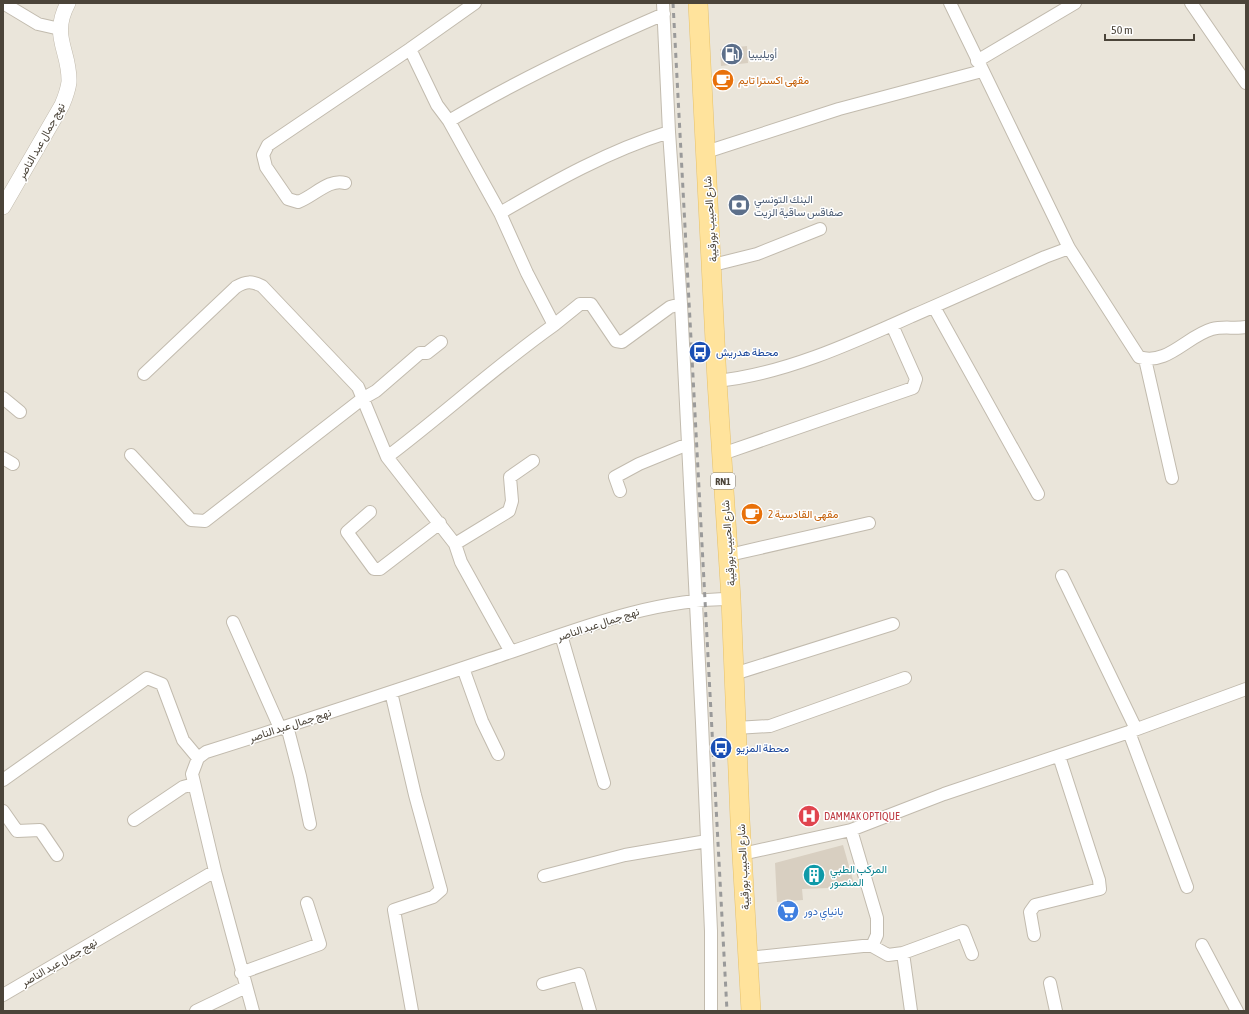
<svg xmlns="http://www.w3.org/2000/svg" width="1249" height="1014" font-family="'Asap Condensed',Vazirmatn,sans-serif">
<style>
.residential{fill:#eae5da}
.building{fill:#d8cfc1}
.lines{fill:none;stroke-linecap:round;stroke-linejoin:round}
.minor-casing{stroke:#c2bbae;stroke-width:14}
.tertiary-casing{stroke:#c2bbae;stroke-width:16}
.primary-casing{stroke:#e6c16a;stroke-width:20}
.minor{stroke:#fff;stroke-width:12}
.tertiary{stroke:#fff;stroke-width:15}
.primary{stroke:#ffe39c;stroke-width:19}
.rail{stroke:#9a9a9a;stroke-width:3;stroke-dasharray:5 5;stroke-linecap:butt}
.labels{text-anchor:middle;stroke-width:3;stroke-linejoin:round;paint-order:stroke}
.shield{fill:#fff;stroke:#817c74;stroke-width:1}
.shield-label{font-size:10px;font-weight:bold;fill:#4b4439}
.service-label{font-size:11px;fill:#4e5e75;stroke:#fff;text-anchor:start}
.food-label{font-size:11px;fill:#c56008;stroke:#fff;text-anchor:start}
.street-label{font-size:11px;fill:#4b4439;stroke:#fff}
.transit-label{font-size:11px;fill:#164399;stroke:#fff;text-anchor:start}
.health-label{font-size:11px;fill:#be3a42;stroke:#fff;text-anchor:start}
.culture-label{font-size:11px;fill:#0d838f;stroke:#fff;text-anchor:start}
.shop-label{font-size:11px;fill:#366cbe;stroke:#fff;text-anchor:start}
</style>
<rect width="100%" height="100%" fill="#f6f3ec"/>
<path class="residential" d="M3,3H1246V1011H3Z"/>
<path class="building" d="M747,46L748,63L721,66L720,49Z
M843,845L855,887L802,889L803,900L777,902L775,863Z"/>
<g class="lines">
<g class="minor-casing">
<path id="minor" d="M3,3L38,24L60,29
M475,3L410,49L437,105L449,121L500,213C555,181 608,151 669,132
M663,3L669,132L681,304L702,723L711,931V1011
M950,3L1069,248L1139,357C1167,366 1187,336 1212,329C1223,326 1235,329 1246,327
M1191,3L1246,83
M977,61L1075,3
M449,121C518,80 590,46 664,14
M706,152L839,109L982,71
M345,183C329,178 313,197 298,202L288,199L266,167L263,155L268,145L410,49
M713,265L757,254L820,229
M934,307L1038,494
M554,325L580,304H591L616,341L622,342L670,307L681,304
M1145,359L1172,478
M144,374L236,287C246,281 252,281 262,286L358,387L387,457L455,544L461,562L511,652
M717,381C784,374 850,344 912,316C956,297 1000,277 1045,257L1069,248
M3,398L20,412
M722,454L913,388L916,379L892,325
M131,455L191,520L205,521L362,399L376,391L420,353H427L441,342
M387,457C444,414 496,366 554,325L527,273L500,213
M3,458L13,464
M620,491L615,477L639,464L688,444
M370,512L347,532L374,569H380L440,523
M455,544L509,511L512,501L510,477L533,461
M729,555L869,523
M1062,576L1136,729
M233,622L280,728
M561,635L604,783
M463,668L482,721L498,754
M734,674L893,624
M391,692L415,795L441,890L433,897L394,910L412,1011
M287,726L300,776L310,824
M736,728L770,726L905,678
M1129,732L1187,887
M3,780L147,678L162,684L183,740L198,758
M3,811L17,831L40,830L57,855
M134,820L183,787L194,784
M851,830L877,918V935L872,946
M742,854L851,830L944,794L1129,732L1246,689
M215,871L253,1011
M544,876L625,855L707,841
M1034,935L1030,912L1035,905L1100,889L1099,880L1059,756
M1202,945L1237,1011
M903,953L963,931L972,954
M748,958L863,946H872L888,955L903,953L911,1011
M241,973L320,944L307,903
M1050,983L1056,1011
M543,984L579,974L590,1011
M3,995L215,871L192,774L198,758L206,752C301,722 395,691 490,659C569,633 647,599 731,599
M196,1011L246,987"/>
</g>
<g class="tertiary-casing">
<path id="tertiary" d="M3,207L62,105C65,98 68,90 69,82C70,50 50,37 68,3"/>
</g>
<g class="primary-casing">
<path id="primary" d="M698,3L717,381L731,599L740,820L751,1011"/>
</g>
<use href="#minor" class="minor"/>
<use href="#tertiary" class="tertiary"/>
<use href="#primary" class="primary"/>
<path class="rail" d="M673,3L727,1011"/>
</g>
<defs>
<g id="fuel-disc" transform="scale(1.15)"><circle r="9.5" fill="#5c6f8a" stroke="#fff"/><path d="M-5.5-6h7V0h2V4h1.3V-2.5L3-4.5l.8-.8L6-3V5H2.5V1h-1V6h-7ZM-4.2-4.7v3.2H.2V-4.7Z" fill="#fff"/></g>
<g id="cafe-disc" transform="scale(1.15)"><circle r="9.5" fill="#e8710a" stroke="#fff"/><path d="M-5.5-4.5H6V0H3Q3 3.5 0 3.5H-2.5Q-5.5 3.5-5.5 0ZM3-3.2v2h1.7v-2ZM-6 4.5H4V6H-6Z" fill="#fff"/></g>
<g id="bank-disc" transform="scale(1.15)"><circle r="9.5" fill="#5c6f8a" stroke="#fff"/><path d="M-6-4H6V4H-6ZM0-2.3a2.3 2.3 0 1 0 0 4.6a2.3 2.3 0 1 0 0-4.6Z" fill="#fff"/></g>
<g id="bus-disc" transform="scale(1.15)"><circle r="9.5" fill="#1a4fb4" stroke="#fff"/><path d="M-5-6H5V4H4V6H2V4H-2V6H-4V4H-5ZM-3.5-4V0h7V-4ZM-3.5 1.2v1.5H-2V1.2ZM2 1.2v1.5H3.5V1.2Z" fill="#fff"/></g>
<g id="hospital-disc" transform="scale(1.15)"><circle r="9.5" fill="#e0444e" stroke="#fff"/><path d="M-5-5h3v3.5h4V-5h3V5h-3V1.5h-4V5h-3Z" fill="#fff"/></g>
<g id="building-disc" transform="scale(1.15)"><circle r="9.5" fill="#0f9aa8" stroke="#fff"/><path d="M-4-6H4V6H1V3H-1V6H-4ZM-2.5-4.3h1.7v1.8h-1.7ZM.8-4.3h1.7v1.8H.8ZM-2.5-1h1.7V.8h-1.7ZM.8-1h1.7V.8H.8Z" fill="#fff"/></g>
<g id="supermarket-disc" transform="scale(1.15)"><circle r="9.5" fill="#3f7fe0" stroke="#fff"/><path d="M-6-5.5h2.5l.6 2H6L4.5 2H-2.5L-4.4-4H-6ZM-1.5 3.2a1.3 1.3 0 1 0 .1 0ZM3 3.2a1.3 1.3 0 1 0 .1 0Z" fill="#fff"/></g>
</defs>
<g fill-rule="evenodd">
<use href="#fuel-disc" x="732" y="54"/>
<use href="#cafe-disc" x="723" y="80"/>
<use href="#bank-disc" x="739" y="205"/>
<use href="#bus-disc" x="700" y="352"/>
<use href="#cafe-disc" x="752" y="514"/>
<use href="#bus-disc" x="721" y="748"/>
<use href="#hospital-disc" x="809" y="816"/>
<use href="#building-disc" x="814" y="875"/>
<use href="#supermarket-disc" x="788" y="911"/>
</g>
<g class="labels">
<rect class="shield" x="711" y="473" width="24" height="16" rx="3"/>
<g class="shield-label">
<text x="723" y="485">RN1</text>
</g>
<g class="service-label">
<text x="748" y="58">أويليبيا</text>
<text x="754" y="203">البنك التونسي<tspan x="754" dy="13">صفاقس ساقية الزيت</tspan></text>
</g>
<g class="food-label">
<text x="738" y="84">مقهى اكسترا تايم</text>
<text x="768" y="518">مقهى القادسية 2</text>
</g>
<g class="street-label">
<text transform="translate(41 141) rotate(-61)" y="4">نهج جمال عبد الناصر</text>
<text transform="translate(710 219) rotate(-94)" y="4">شارع الحبيب بورقيبة</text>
<text transform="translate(728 543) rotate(-94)" y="4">شارع الحبيب بورقيبة</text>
<text transform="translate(598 624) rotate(-18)" y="4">نهج جمال عبد الناصر</text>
<text transform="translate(290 725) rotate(-18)" y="4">نهج جمال عبد الناصر</text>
<text transform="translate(743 867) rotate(-93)" y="4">شارع الحبيب بورقيبة</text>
<text transform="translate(59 962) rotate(-30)" y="4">نهج جمال عبد الناصر</text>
</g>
<g class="transit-label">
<text x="716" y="356">محطة هدريش</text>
<text x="736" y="752">محطة المزيو</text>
</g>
<g class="health-label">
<text x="824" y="820">DAMMAK OPTIQUE</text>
</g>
<g class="culture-label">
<text x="830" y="873">المركب الطبي<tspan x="830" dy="13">المنصور</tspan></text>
</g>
<g class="shop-label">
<text x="804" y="915">بانياي دور</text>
</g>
</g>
<rect width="1249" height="1014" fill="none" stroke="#4b4439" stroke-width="8"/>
<path d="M1105 34v6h89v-6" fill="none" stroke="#4b4439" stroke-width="2"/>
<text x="1111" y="34" font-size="12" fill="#4b4439" stroke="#ffffff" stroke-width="3" paint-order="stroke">50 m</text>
</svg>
